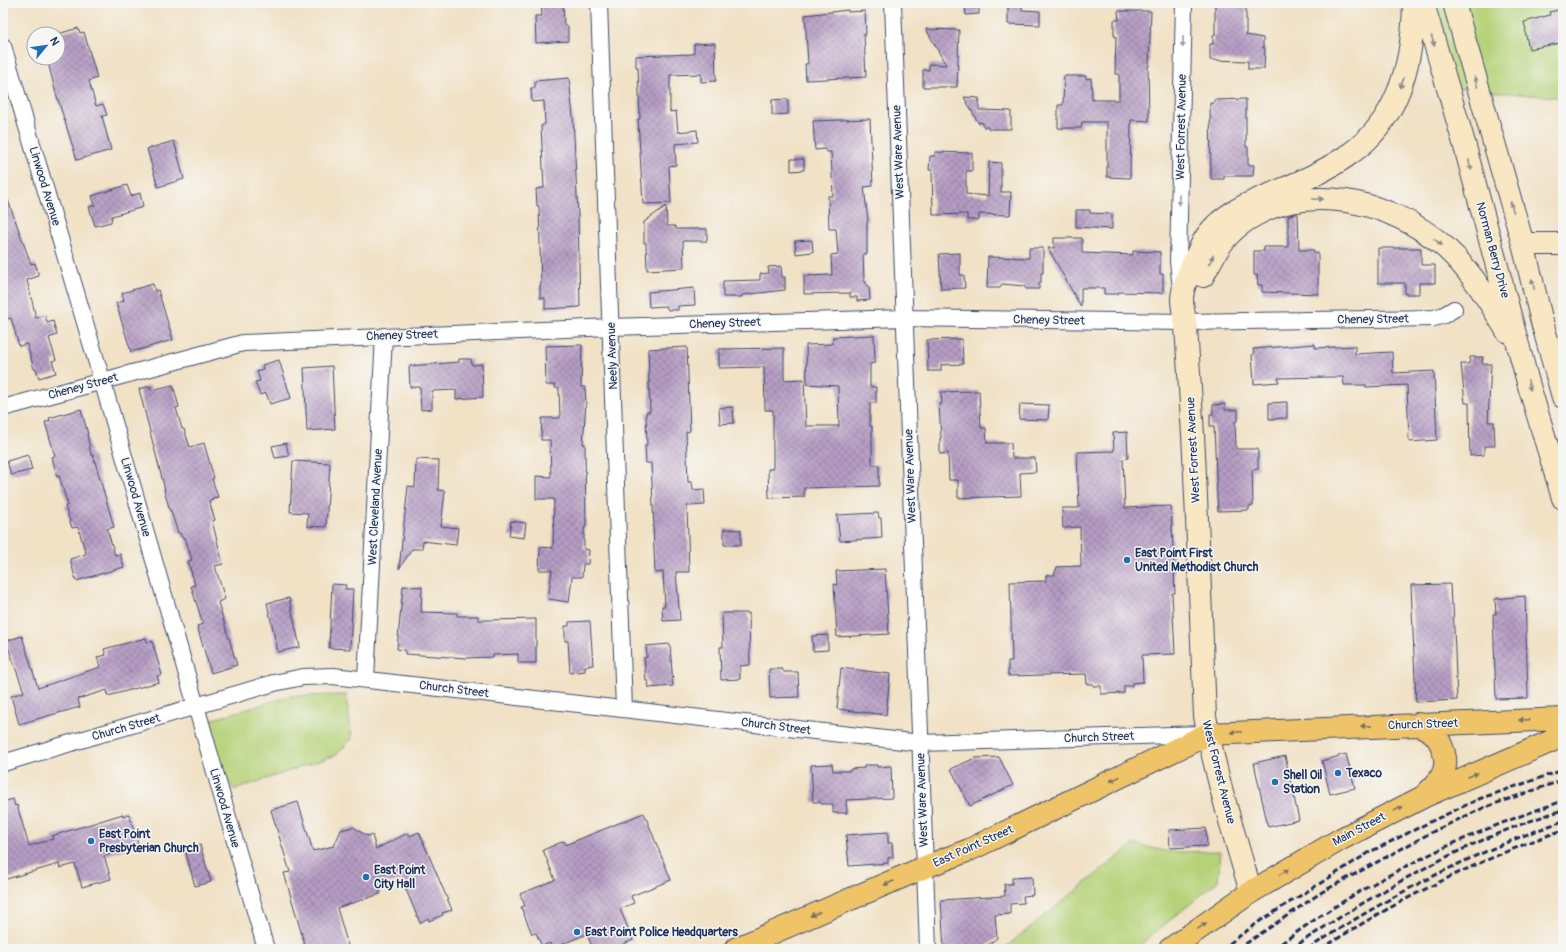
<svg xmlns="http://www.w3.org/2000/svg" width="1566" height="952" font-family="Pangolin,sans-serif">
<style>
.green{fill:#b6d278;stroke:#68806b}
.building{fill:url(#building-cross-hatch)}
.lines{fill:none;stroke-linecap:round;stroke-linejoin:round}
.minor-casing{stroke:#3b4a6d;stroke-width:18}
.secondary-casing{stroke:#3b4a6d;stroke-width:24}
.primary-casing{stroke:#3b4a6d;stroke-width:24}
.minor{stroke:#fff;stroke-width:16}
.secondary{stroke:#f9e7c3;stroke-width:22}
.primary{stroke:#efc469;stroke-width:22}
.rail{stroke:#1b2f5e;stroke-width:3;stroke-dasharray:6 3;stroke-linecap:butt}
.oneway{fill:#8a8b90}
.oneway2{fill:#8d97ae}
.oneway3{fill:#7a7263}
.poi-dot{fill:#1f6fb2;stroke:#f6f6f2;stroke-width:1.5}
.labels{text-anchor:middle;stroke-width:3;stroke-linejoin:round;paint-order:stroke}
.street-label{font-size:12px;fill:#1b2f5e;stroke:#f6f6f2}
.poi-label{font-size:12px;font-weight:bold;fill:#1b2f5e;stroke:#f6f6f2;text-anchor:start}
</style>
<defs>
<pattern id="building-cross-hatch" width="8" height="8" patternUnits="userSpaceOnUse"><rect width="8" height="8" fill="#b69cc3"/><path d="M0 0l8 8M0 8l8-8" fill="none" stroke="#9380a2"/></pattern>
</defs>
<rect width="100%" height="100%" fill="#f6f6f2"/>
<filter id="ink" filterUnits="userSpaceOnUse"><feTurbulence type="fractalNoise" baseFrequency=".025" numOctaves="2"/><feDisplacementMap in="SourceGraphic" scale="8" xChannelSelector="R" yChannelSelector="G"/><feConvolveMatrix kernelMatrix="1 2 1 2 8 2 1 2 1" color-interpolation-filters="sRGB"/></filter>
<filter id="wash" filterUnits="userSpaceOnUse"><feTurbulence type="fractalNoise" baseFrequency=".012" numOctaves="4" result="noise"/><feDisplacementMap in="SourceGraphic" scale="16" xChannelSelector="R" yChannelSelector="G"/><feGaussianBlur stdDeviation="0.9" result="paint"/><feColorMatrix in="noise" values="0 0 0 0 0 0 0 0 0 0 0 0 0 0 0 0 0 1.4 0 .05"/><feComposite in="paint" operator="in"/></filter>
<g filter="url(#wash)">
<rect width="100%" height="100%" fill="#f1e1c5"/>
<path class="green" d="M1431,3H1563V98L1452,88Z
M346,695L352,739L336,755L234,790L219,765L207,721L290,696Z
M1134,844L1170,852L1221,851L1218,881L1135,949H1003Z"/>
<g id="blocks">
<path class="building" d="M541,3H563L564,26H568V41L536,43L535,16H542Z
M965,3H979V14L966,15Z
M1008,3H1022V10L1040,11V25L1008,24Z
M1215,3H1246V35L1263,38V48H1265L1264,69H1248V61L1210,60V44H1213V35H1215Z
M1563,9V39L1560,43L1529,49L1525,31L1526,30L1524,22L1550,15L1549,12Z
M848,10V12L865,11L866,34H864L866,77L806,80L805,64H808L805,15Z
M1118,11H1151L1149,66H1148L1149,121L1131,120L1130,178L1107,177V122H1082L1081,128H1058V105H1063L1064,76H1086V79L1091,78L1092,100H1119V74H1115L1116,36H1114V20H1119Z
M78,28L80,33L84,32L97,78L89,81L96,106L103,104L107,115L102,116L111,150L77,160L55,90L47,58H58V34Z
M926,29L959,30L957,87H923V70H929V64L946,65Z
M715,43L716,81L701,82V74L670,75V112L676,111L678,132L697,130L698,142L675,144L676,165L669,166L671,203L643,204L638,119H640L638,67H636V56L694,54V44Z
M569,78L573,117L578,216L580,307L545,309V298H540V285H541L539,206H537L536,189L544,188L541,126L545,124L544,101L532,102L531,88H535V81Z
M964,97L979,98V110L1011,111V129H988V127H983V123L979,122V124Z
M788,99V114L772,115V100Z
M1246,99V147H1248V165H1254L1253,176H1224V179H1211L1210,103H1214V100Z
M870,119L873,186L864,187L868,221L867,222V254H863L864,282H866V285L869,287L870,300L857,301V297H850V293L804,294V276L832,275L831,255L838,254L836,229H829L828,196H833L831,152H827L825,149L815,150L813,121Z
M174,141L184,179L158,187L147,149Z
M935,152L972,153V171H966V194L988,196L989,162L1001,163V192H1011L1010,215L979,214V220H967V214L933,215L932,170H929L930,156H935Z
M791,159H804V170L791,171Z
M127,185L131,196L140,193L143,207L112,216L111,222L95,226L89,207L95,205L92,196Z
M5,192L31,264L35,263L39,276L27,280L36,318L45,315L47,323L53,321L57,335L49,338L56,360L52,361L56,373L39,378L36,369H34L27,344L19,346L11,318L3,320V193Z
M666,206L667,226H675L676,229H707V241H683L684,268L647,270L646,243H644V222Z
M1076,210H1090V213L1112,214V229L1076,227Z
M1293,214H1298L1299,250H1314V253H1318V294L1262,292V285H1258L1257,275H1254V251H1264V247H1288V216Z
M1054,238H1082V253L1133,255V251L1160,252V274H1163V293L1118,292V294H1104V288H1081V307L1048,248H1054Z
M812,240L813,252L796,254L795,241Z
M1029,248H1043V273H1041V282L1039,283V289H1026L1024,286L1002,284L1000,288H987L988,257L1029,258Z
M1378,248H1421V265H1435V283H1419V294H1405V283H1378Z
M960,253V275H964L965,288L941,289L939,254Z
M781,266L782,277H785V290L742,295V297H723V281L760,280V274L769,273L768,267Z
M153,284L155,291L158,290L173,340L131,352L116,303L124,301L122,293Z
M694,288L695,305L678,306V310H668L666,306L649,307L648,292Z
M874,335L875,363L870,364V387H876V403H870V426H872V465H879V486L804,488V497L769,498L768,469H773V410H765L764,367L719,368V349L784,348V380L804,379L806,426H839L838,386L807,384L806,345L832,344L833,337Z
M962,339L963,364L941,365V371H928L927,340Z
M1315,344V348L1355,346V354L1392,352L1393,373L1434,371L1437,440L1409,442L1407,385L1366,387V385H1344L1343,377H1330L1278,378L1279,382L1254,384L1252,354H1254L1253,349Z
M582,345L581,387H585L586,402L583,444H585L586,527L584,528V549L589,550L588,564H583L582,577H572L569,602L548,599L552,570H539L540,547L553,548L554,499H536V476L551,477L550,440H541L542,418H560L559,388H555V385H546L545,346Z
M687,347L690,431L686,432L688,482H692L693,490L704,489L705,505L687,506L689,572H676L680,620L663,621L662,606H665L663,572L655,573L653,526H654L651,463H646L645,445H647L646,412H650L648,349Z
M1470,357H1483L1482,364H1491L1488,422H1494L1495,446H1484V455L1470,456L1469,403H1465L1461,364H1469Z
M459,359H471L472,365L482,364L483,397L456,399V390L432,391V409L421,410L420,387H410L409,366L459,362Z
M279,360L291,398L270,404L266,393L260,395L255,382L260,381L257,371L263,369L262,365Z
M332,366L335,429L307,431L304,368Z
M173,385L179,407L176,408L182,429H184L190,447L204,443L214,478L212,479L218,497L212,498L213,500L209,501L215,520L212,521L223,564L215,566L225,599L218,602L237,665L211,673L197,626L203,624L191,586L195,585L188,561L192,560L185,537L182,538L180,533H178L171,511H170L164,490H165L139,389L150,386L151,390Z
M979,391L981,428H986L987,443H1011L1012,458H1035L1036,472L1020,473L1021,496L958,498V480H949L948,453L940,454V438H941L939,404H942L941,392Z
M1287,402V418L1269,419V403Z
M1020,404L1049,405L1048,420L1019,419Z
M1225,404V410H1238V421H1235L1236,449H1258V469L1252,470L1253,506H1249V510L1218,511L1217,497L1214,426H1210V414H1213V405Z
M733,407L734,423L720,424L719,408Z
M81,409L88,434H87L91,455H93L114,527L107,529L115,555L120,554L124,567L76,581L70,559L86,554L78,527L72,528L65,506L68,505L59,476L57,477L52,457L55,456L45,422L50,421L49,418Z
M1127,432L1128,458L1123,459L1125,508L1171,506L1175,593H1172L1175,654L1142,655L1143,682L1132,683V686H1124V693L1101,694V686H1093V684H1087L1086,674L1008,676V661H1012L1010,582L1046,581V575H1054L1057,567L1081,566L1080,527L1063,528L1062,508H1079L1077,452L1114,451L1113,433Z
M286,443L289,456L275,458L272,446Z
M28,455L32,470L11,475L7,461Z
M416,459L439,460L438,490L445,491L441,526L458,528L456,545L423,541L422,549H412L399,569L408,486L415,487Z
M293,461L330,463L326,527L307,526L308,513L290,512Z
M878,513L879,518H881L882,538L840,541L837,515Z
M511,521L526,523L524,538L509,536Z
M724,529L741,530V545H724Z
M885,569L889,634L837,637L834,584L837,585L836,571Z
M332,584L346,585L345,589H353L350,649L329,648Z
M1450,584L1451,604H1453L1457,700L1416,702L1411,585Z
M403,586L422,587L421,612L457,613V616H478V620H490L536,619V663H518V654L493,655V657L466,658L405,654V650L397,649Z
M1525,596L1528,698L1496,699L1493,614H1496L1495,599Z
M289,598L300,647L278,652L267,603Z
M722,613H749L750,665L740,666V679L721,680L720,647H723Z
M590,621L593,665L585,666V671L570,673L568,641H565V626H569V622Z
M828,635V650L813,651L812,636Z
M22,636L38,688L100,667L97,657L106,655L104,649L146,638L147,642L152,641L162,675L157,676L159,682L108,696L107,690L78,699L80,707L19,724L11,696L24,692L6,641Z
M670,644L673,686L649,688L648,681H646L644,658L647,657L646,646Z
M841,668L890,674L886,715L837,709Z
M769,669H782L784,672H798L799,697L770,698Z
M1346,754L1355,788L1330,794L1322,761Z
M1285,756L1299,820L1268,827L1254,763Z
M999,757L1013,785L970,806L951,769L975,758Z
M832,764L833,771H850L851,769L864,768L865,765H877V767L891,766L892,798L846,800L847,813H833V804H821L820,802H813L811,765Z
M13,799L15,806L17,805L29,846L53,839L52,836L123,814V816L129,814L138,844L131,846L132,847L104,856L111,879L82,887L75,864L60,868L59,864L3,880V802Z
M298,802L313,851L334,846L341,830L353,827L367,836L372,835L376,849L408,833L410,836L419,832L452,910L442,913L443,915L429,921L428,918L420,923L402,880L379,885L380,894L337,908L349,949H306L284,873L290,872L271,810Z
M644,813L671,880L631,896L634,903L620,909L633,940L611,949H593L587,934L552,948L550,943L542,946L536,933L532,934L521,907L525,906L520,894L555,880L543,850L564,841L565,845Z
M1206,828L1207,846L1170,848L1169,830Z
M888,832V843H892L893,857L888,858V863L849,866L846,835Z
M200,845L211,882L195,886L185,850Z
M1032,877L1033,895L1023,896L1024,903L1010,904V914L995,915L997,938L983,949H944L941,900L1005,896L1004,884H1012V878Z"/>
</g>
</g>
<g filter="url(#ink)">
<use href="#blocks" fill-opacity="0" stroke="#3b4a6d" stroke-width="1"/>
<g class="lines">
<g class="minor-casing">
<path id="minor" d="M599,3L624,709
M893,3L928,949
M3,46L102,380L266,949
M1181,289L1178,261L1184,3
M3,408L243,343L611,327L904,318L1186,322L1434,318L1444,315L1454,309
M366,679L384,336
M3,763L274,683L303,677L333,676L920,743L1204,734"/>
</g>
<g class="secondary-casing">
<path id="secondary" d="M1423,3L1464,143L1529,386L1563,498
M1454,3L1523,244L1542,322L1563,397
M1523,244H1563
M1203,276C1213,257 1222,238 1240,225C1301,178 1392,200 1446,248C1472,272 1489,301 1507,331
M1251,892C1234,834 1215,775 1205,716C1201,622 1198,528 1193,435C1191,399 1188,363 1186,327C1185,318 1182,308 1182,299C1182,286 1194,261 1200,248C1213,218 1245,204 1274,193C1300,182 1328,170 1351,153C1400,119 1413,59 1414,3"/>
</g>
<g class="primary-casing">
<path id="primary" d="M1418,724C1423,727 1430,730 1434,734C1439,739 1442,746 1444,753C1449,771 1439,782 1427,793
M735,949L925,867L969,850L1208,734L1563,719
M1170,949L1251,892L1341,839L1425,796L1563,736"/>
</g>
<use href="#minor" class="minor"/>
<use href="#secondary" class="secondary"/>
<use href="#primary" class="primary"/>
<path class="rail" d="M1222,949L1260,921L1370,852L1432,821L1479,799L1563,770
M1238,949L1322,892L1436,830L1483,808L1563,780
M1274,949C1360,883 1461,835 1563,801
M1291,949C1375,893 1465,840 1563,810
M1308,949C1388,896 1472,853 1563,821
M1321,949C1397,900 1478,860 1563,830"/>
</g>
<defs><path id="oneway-solid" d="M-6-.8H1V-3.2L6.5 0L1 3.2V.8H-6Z"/></defs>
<g class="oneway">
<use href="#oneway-solid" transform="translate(1433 41) rotate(74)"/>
<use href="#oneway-solid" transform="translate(1476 82) rotate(-106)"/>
<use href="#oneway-solid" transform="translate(1402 83) rotate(111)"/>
<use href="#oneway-solid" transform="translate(1470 165) rotate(76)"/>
<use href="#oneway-solid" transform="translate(1318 199)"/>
<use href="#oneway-solid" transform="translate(1512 207) rotate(-106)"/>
<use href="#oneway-solid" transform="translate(1438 242) rotate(38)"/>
<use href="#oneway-solid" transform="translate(1211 260) rotate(-64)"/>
<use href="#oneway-solid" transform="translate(1533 284) rotate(-104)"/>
<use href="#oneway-solid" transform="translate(1529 385) rotate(76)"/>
</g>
<g class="oneway2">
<use href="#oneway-solid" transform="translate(1183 42) rotate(92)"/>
<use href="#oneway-solid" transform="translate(1179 200) rotate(91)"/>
</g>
<g class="oneway3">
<use href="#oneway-solid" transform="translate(1524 720) rotate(178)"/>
<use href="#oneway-solid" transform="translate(1366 726) rotate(179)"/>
<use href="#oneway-solid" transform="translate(1236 732) rotate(177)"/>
<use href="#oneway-solid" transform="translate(1473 775) rotate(-23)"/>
<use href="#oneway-solid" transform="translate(1115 779) rotate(154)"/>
<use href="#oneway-solid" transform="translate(1398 809) rotate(-26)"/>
<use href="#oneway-solid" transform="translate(1284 872) rotate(-31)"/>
<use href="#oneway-solid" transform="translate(889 883) rotate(157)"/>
<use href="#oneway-solid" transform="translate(815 914) rotate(157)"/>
<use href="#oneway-solid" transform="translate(1202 926) rotate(-35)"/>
</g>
</g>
<g class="poi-dot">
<circle cx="1127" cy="560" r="4"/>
<circle cx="1338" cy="773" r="4"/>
<circle cx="1275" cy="782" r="4"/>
<circle cx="91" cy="841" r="4"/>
<circle cx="366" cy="877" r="4"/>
<circle cx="577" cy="932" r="4"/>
</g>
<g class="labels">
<g class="street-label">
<text transform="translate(1181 127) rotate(-89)" y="4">West Forrest Avenue</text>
<text transform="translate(898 152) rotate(-92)" y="4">West Ware Avenue</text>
<text transform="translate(45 186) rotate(73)" y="4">Linwood Avenue</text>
<text transform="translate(1493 250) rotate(75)" y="4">Norman Berry Drive</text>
<text transform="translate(1373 319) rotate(-1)" y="4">Cheney Street</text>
<text transform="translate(1049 320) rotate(1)" y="4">Cheney Street</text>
<text transform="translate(725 323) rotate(-2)" y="4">Cheney Street</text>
<text transform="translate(402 335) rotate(-2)" y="4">Cheney Street</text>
<text transform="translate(612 356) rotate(-92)" y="4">Neely Avenue</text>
<text transform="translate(83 386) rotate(-15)" y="4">Cheney Street</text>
<text transform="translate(1193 450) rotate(-93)" y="4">West Forrest Avenue</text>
<text transform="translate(910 476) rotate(-92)" y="4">West Ware Avenue</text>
<text transform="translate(136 497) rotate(74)" y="4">Linwood Avenue</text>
<text transform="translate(375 507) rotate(-87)" y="4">West Cleveland Avenue</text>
<text transform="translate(454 689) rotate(7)" y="4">Church Street</text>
<text transform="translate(1423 724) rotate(-2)" y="4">Church Street</text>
<text transform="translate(776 726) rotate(7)" y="4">Church Street</text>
<text transform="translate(126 727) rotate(-16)" y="4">Church Street</text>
<text transform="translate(1099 737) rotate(-2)" y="4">Church Street</text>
<text transform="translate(1219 772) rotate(76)" y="4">West Forrest Avenue</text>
<text transform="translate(922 800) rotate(-92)" y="4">West Ware Avenue</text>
<text transform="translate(225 808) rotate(74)" y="4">Linwood Avenue</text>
<text transform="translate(1359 829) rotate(-28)" y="4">Main Street</text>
<text transform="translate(973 846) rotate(-24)" y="4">East Point Street</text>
</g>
<g class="poi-label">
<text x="1135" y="557">East Point First<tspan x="1135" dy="14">United Methodist Church</tspan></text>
<text x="1346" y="777">Texaco</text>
<text x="1283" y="779">Shell Oil<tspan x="1283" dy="14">Station</tspan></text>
<text x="99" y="838">East Point<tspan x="99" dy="14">Presbyterian Church</tspan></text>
<text x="374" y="874">East Point<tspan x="374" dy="14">City Hall</tspan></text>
<text x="585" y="936">East Point Police Headquarters</text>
</g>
</g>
<rect width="1566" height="952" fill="none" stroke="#f6f6f2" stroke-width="16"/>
<g transform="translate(46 46) rotate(61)"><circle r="19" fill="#f6f6f2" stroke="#9ea6b7"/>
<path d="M0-3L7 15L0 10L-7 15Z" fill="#1f6fb2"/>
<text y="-6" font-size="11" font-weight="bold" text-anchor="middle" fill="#1b2f5e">N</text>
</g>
</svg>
